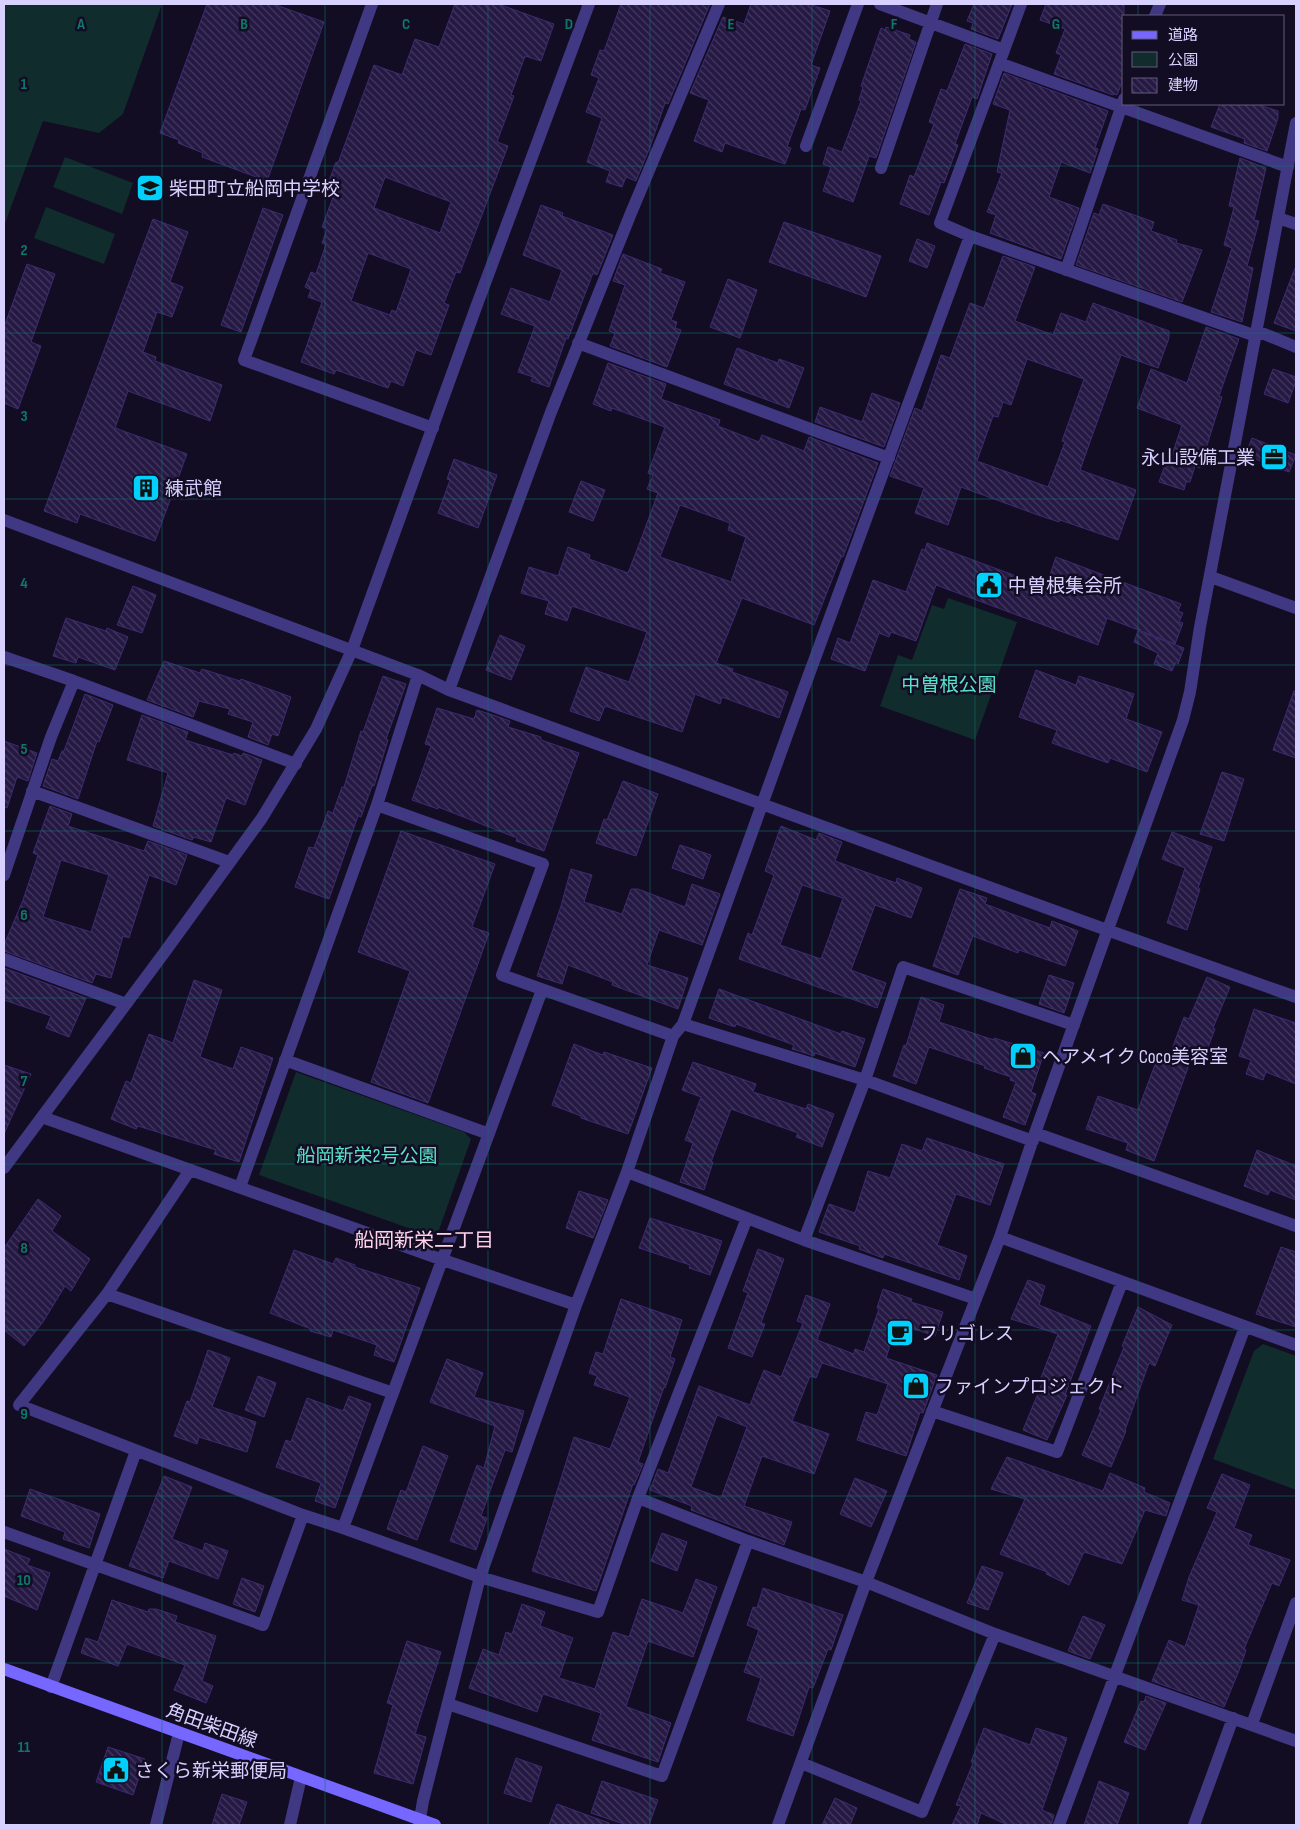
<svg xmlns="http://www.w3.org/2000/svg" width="1300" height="1829" font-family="'Sofia Sans Condensed','Noto Sans JP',sans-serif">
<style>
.park{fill:#102c2d}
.building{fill:url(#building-back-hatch);stroke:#3d2b71;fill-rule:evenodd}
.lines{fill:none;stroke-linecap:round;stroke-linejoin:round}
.minor{stroke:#403883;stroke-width:12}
.tertiary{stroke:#403883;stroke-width:12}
.secondary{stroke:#7567ff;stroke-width:12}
.grid{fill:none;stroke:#0f766e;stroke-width:1;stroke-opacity:0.55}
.labels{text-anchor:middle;stroke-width:5;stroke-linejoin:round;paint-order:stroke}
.poi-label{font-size:19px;fill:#d8d0ff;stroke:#130d23;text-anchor:start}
.park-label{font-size:19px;fill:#59e1c9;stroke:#130d23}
.street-label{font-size:19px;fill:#d8d0ff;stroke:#130d23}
.neighbourhood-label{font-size:20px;fill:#ffd2eb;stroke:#130d23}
.grid-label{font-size:16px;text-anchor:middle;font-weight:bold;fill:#0f766e;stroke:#130d23;stroke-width:5;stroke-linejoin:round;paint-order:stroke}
</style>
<defs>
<pattern id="building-back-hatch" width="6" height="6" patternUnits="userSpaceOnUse" patternTransform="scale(1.25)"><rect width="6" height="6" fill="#251944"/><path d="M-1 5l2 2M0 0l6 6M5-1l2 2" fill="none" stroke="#443960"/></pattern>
</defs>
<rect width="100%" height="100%" fill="#130d23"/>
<path class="park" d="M4,4H162L123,114L99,133L43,121L4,226Z
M65,157L133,183L122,214L53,187Z
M46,207L115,234L104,264L34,238Z
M948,598L1017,622L975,740L880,706L898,655L912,660L932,605L944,609Z
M296,1072L464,1132L471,1139L439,1230L428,1235L259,1175Z
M1263,1344L1296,1356V1490L1213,1459L1254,1351Z"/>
<path class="building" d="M207,4H273L324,22L267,181L202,157L203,153L178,143L179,140L160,133Z
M455,4H498L554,24L541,61L525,56L511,95L514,96L497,142L508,146L460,273L456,272L444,303L449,305L431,355L416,350L403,386L391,381L388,388L336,370L334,374L301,362L322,302L308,297L311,290L305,287L311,272L316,274L326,244L322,243L327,229L322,227L335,192L326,189L336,162L338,163L374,65L402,75L415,39L439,47ZM385,177L451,202L440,233L374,208ZM368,253L411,269L396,312L392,310L390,315L351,301Z
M621,4H710L668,104L665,103L650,147L636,181L626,177L622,187L606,182L610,171L587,162L602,118L586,112L599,78L591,75L600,50L604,51Z
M751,4H809L830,11L811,65L820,68L805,110L801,109L787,147L791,148L785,164L725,143L722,152L694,141L709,100L690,93L723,17L744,24Z
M974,4H1012L998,39L971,29L973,23L967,21Z
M1046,4H1124V77L1117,95L1114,94L1113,95L1054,74L1061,55L1056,53L1065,29L1040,20Z
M886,27L910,35L909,39L916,42L876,158L869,156L853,202L823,191L831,167L823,164L828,147L842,152L861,101L859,100L863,87L861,86L881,28L885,30Z
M965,44L992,54L977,99L972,97L955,144L958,145L944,183L941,182L929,215L900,204L910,175L914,177L934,124L929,122L941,89L947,91Z
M1004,73L1108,111L1095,148L1098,149L1090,173L1061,162L1049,197L1079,208L1061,259L990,233L996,215L987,212L1002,173L997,172L1010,110L993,104Z
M1220,104H1256L1278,111V118L1267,151L1244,143L1245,139L1211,127Z
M1240,158L1266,168L1254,220L1259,221L1247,266L1253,268L1242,322L1211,312L1232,248L1224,245L1234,207L1229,206Z
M1103,204L1154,222L1151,231L1177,240L1176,243L1202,250L1182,302L1076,265L1094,213L1099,215Z
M541,205L563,213L562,216L613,235L597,275L593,273L568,339L566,338L549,387L531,381L533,377L518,372L535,326L501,314L511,288L550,302L562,270L523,255Z
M263,208L283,215L241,332L221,325Z
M153,219L188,232L170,282L183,287L172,317L157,312L143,352L156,357L155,361L222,385L210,421L128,391L115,428L187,454L155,541L80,514L77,523L44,511Z
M784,222L881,256L866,297L769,262Z
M917,239L935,246L927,268L909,261Z
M623,254L662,269L660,273L685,282L671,320L677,322L675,328L681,330L667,367L610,346L615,333L609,331L625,285L613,281Z
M1003,256L1035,267L1015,321L1053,335L1061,313L1086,322L1093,303L1169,331V338L1158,368L1121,355L1080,470L1136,490L1118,540L1060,520L1059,522L1038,515L961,487L948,525L915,513L924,488L890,476L915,408L922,411L941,355L950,358L970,303L984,308ZM1027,359L1084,379L1062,441L1065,442L1048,487L977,461L993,416L998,417L1003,402L1011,405Z
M27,264L55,274L31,342L41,346L18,409L4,403V327Z
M1295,268L1296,269V331L1274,323Z
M728,279L757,290L740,338L710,327Z
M1206,327L1239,339L1219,396L1222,397L1200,468L1195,466L1190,482H1186L1184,490L1159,482L1165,465L1168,467L1182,425L1137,408L1151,369L1187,383Z
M737,348L778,363L779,359L804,368L789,408L724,384Z
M608,363L666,384L661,399L720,420L718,426L759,442L762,435L804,451L809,437L878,463L843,557H841L814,625L742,598L716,663L733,669L732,672L788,692L779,718L722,697L720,704L695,694L682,732L605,706L599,721L570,711L586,667L629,682L647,632L572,606L567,621L545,614L549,601L521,593L529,567L558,576L568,547L590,555L589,559L628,573L640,542L658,493L647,489L653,475L648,473L665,427L612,408L611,411L593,404ZM680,505L730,523L728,530L746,537L731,582L660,557Z
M1273,369L1296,377V381L1288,403L1264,394Z
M872,393L900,403L884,447L815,422L820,407L862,422Z
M1252,438L1296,455L1289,472L1245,455Z
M454,459L497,475L478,528L438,513L450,480L447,479Z
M581,481L605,490L593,521L569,512Z
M927,543L1046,587L1056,557L1181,604L1178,611L1183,613L1179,622L1183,623L1175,644L1107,618L1098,645L936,585L916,641L891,632L889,637L879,633L865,671L831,659L838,638L850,643L873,580L906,592L922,549L925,550Z
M133,586L156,595L142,633L117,625Z
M66,618L106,631L107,628L128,637L115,670L78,657L76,663L53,656Z
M1138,631L1184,648L1178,664L1176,662L1172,671L1154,664L1158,653L1134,642Z
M500,635L525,646L511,680L486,670Z
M164,661L200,673L202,669L240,681L241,679L291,697L278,736L272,734L268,745L248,737L253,722L228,714L230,709L199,701L193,717L147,700Z
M1036,670L1076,685L1079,676L1134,694L1126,719L1162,732L1147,772L1110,758L1108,763L1052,743L1057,730L1019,717Z
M383,676L406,684L386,739L388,740L374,786H372L361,817L358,816L329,899L295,887L309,847L314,848L328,811L333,813L342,787H344L361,731L363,732Z
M1294,691H1296V758L1273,750Z
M85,694L113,705L99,742L97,741L78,799L43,786L52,759L58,761L62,751H64Z
M437,708L474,719L477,710L496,716L510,721L508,727L541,737V740L579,753L544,851L516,841L517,838L438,807V809L412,800L431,746L425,744Z
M142,715L188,732L185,740L233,755L234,753L242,756L243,753L262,760L245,805L226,798L211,842L194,837L192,840L153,826L168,773L127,760Z
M4,741L37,753L28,781L17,777L7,808L4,807Z
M1222,772L1244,779L1224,841L1200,834Z
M623,781L658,794L636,856L596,843L604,819L607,820Z
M50,806L72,814L68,826L144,851L148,841L187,855L176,885L149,875L129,938L123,936L111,978L96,974L92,983L4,951V945L23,900L38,855L33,853ZM61,860L109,875L91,932L43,917Z
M781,826L816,840L819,833L842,842L835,861L896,883L897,878L922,888L911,918L875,905L851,970L886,983L877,1008L739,959L748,933L752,935L774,875L765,871ZM802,885L843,898L821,959L780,945Z
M401,831L495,864L472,927L489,933L428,1103L371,1082L410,971L358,952Z
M1172,832L1212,847L1198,888L1200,889L1187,930L1167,923L1185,868L1162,859Z
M680,845L711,855L703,879L672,868Z
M571,869L592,875L584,902L622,914L631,889H638L685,907L692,884L720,894L702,945L659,930L647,965L688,978L678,1009L612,985L613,982L568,965L562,984L537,976L561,906Z
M960,889L987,898L985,904L1050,928L1052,921L1078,931L1065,966L1019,950L1018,953L973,936L958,975L933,966Z
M4,968L86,998L69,1037L46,1028L51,1016L4,1000Z
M1049,975L1074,983L1064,1013L1039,1004Z
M1207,977L1230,987L1213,1028L1215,1029L1204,1058L1193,1054L1154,1161L1126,1150L1128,1143L1086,1129L1098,1096L1138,1110L1156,1062L1166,1065L1184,1017L1189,1019Z
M194,980L222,990L200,1057L233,1069L241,1047L273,1058L239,1162L214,1154L216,1150L138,1126L136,1129L111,1119L126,1081L131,1083L149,1034L173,1043Z
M719,989L841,1034L842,1031L865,1039L855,1067L815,1053L814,1056L799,1051L792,1049L794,1045L736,1024L735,1027L709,1018Z
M921,997L944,1005L939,1022L994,1040V1038L1044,1053L1031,1092L1036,1094L1025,1125L1003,1117L1016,1082L1010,1080L1011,1077L984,1068L985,1066L929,1047L916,1084L893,1076L904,1045L906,1046Z
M1254,1009L1296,1023V1084L1266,1072L1263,1080L1246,1074L1251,1060L1239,1056Z
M574,1044L603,1055L604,1052L652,1068L628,1134L581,1118V1116L552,1105Z
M693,1062L756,1084L753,1092L806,1109L808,1104L834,1114L822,1147L796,1137L798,1133L731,1109L711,1162H713L704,1190L680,1182L693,1143L685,1140L701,1097L682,1090Z
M4,1065L31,1074L4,1134Z
M927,1138L1004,1164L990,1205L956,1194L937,1245L967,1256L959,1280L884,1254L883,1258L859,1249L860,1246L819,1232L829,1204L855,1213L868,1171L890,1178L902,1144L922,1151Z
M1257,1150L1296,1166V1200L1270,1190L1268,1195L1244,1186Z
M579,1191L608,1200L593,1238L566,1228Z
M38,1199L61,1216L52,1231L90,1259L71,1291L65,1286L43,1322L24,1346L4,1330V1248Z
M650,1218L722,1241L710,1275L689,1268L690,1265L639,1248Z
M1281,1247L1296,1252V1274L1294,1279V1294L1296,1295V1327L1256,1314Z
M758,1249L784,1259L761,1323L765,1324L752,1357L728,1348L748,1293L743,1291Z
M294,1250L333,1264L336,1258L355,1265V1267L420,1288L394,1362L374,1355L377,1345L333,1330L331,1337L310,1331L311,1329L270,1313Z
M1028,1280L1045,1286L1039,1305L1091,1326L1065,1395H1067L1047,1440L1023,1430L1043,1381L1040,1380L1058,1334L1011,1319Z
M883,1289L912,1299L911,1302L943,1312L935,1336L897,1323L886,1358L937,1375L923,1413L920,1412L906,1456L857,1440L866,1412L877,1415L888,1384L822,1363L816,1378L810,1376L792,1421L829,1434L814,1474L762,1456L744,1506L792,1522L784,1545L691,1510L692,1506L650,1490L658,1469L668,1473L699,1386L750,1405L764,1370L781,1377L803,1323L797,1321L806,1295L830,1304L817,1340L854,1354L855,1349L864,1352L879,1309L877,1308ZM717,1415L747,1427L721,1498L691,1487Z
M621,1299L682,1320L670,1357L675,1359L665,1388L664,1387L638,1462L643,1464L634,1485L633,1484L596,1591L532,1571L574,1437L610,1449L630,1397L594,1385L597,1376L589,1373L596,1352L603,1354Z
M1138,1307L1172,1325L1155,1366L1149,1363L1125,1430L1126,1431L1111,1467L1082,1455L1101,1410L1099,1409L1124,1347L1122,1346Z
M208,1350L230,1358L212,1407L256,1422L247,1452L199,1437L197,1444L174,1436L187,1401L190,1402Z
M447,1359L483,1373L474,1397L524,1411L512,1452L505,1450L481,1516L487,1518L476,1550L450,1541L477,1465L484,1468L495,1426L430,1402Z
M258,1376L276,1383L264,1417L245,1410Z
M349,1396L371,1404L335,1508L315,1501L321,1483L276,1467L286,1440L291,1442L307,1398L343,1411Z
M423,1446L448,1456L417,1540L387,1529L401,1490L406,1492Z
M1007,1457L1103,1491L1110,1473L1145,1488L1144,1492L1170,1503L1166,1516L1145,1510L1122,1564L1084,1552L1069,1585L1046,1574L1047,1572L1000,1554L1025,1499L991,1489Z
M1222,1474L1250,1485L1234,1528L1252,1535L1248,1545L1290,1560L1279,1586L1272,1583L1244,1649L1246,1650L1240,1668L1224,1707L1152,1681L1169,1640L1185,1647L1199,1605L1182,1600L1189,1577L1217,1512L1207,1508Z
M164,1476L192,1487L172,1539L203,1551L205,1543L228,1551L218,1579L169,1561L163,1578L129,1566Z
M855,1478L887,1491L871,1527L840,1514Z
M30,1489L100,1514L89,1548L63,1539L65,1532L21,1516Z
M662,1533L687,1542L677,1571L651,1561Z
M4,1549L30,1559L27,1565L50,1573L37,1610L4,1596Z
M982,1566L1003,1573L988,1610L967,1603Z
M242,1578L264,1586L255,1612L233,1604Z
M696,1579L717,1587L693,1657L648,1641L626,1706L627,1707L671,1723L658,1762L592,1740L601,1713L543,1694L537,1712L469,1688L483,1649L499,1655L506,1632L512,1634L522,1604L545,1612L540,1626L573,1638L559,1678L595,1689L613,1632L629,1637L642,1599L683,1613Z
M763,1588L843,1615L831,1650L828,1649L813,1688L809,1687L793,1736L747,1720L761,1678L744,1672L759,1630L747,1625L753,1607L757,1608Z
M112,1600L148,1612L149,1609H156L177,1616L175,1622L216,1636L202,1681L213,1686L206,1703L174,1690L185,1665L127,1644L118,1666L81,1653L86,1638L98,1642Z
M1083,1616L1105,1625L1090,1659L1068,1651Z
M407,1641L441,1652L415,1734L426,1737L413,1784L374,1773L393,1705L387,1703Z
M1146,1696L1166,1703L1145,1750L1124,1742L1141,1701L1144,1702Z
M984,1728L1030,1745L1036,1728L1067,1738L1042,1810L1054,1815L1051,1825H1008L981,1813L977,1825H952L961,1806L956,1805L973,1763L971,1762Z
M108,1747L145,1759L133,1795L96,1782Z
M516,1758L542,1767L531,1802L504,1793Z
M602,1781L658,1800L649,1825H627L591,1813Z
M1099,1781L1129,1793L1117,1825H1084Z
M222,1794L247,1802L239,1825H212Z
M835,1798L857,1808L850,1825H822Z
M557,1804L609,1823V1825H549Z"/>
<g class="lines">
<path class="minor" d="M372,4L244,360L433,428
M880,4L1004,50
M1021,4L940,223L970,236L1256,336
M1155,16L1160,4
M999,63L1288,167
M806,146L858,4
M881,168L937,4
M1278,218L1296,224
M1066,270L1124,99
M1257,331L1296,347
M578,343L889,458
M4,520L418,675L449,690L1107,930L1296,997
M1211,577L1296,608
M4,657L74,681L296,764
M449,690L551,412L631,213L719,4
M32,791L229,862
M377,805L543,864L502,975L673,1036
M4,875L51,737L74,681
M4,959L126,1004
M683,1024L865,1080L1033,1141
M285,1060L489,1134
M42,1117L443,1260L576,1305
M1035,1133L1296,1226
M190,1170L107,1294L19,1405L303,1515L343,1528L480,1577L598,1612L638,1498L747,1218
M627,1172L804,1240L976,1299
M240,1187L377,805L418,675
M1000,1237L1296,1345
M804,1240L865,1080L903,967L1074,1025
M107,1294L393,1393
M932,1411L1057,1452L1122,1282
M638,1498L748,1541L866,1582L995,1634L1296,1741
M343,1528L542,990
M4,1532L263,1625L303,1515
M51,1687L136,1451
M448,1704L662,1776L748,1541
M1252,1724L1296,1603
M801,1763L922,1812L995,1634
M156,1825L179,1733
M290,1825L301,1777
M419,1825L423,1801L480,1577L576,1305L627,1172L673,1036L683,1024L804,688L970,236
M778,1825L866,1582L1000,1237L1035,1133L1183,720L1190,692L1200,627L1296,123
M1059,1825L1245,1327
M1194,1825L1233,1718"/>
<path class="tertiary" d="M4,1168L164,953L262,818L316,729L352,650L475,310L589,4"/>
<path class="secondary" d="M4,1669L435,1825"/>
</g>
<path class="grid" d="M162,4V1825M325,4V1825M488,4V1825M650,4V1825M812,4V1825M975,4V1825M1138,4V16M1138,104V1825M4,166H1296M4,333H1296M4,499H1296M4,665H1296M4,831H1296M4,998H1296M4,1164H1296M4,1330H1296M4,1496H1296M4,1663H1296"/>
<defs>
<g id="school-square" transform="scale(1.4375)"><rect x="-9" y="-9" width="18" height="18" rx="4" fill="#00d0fb" stroke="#130d23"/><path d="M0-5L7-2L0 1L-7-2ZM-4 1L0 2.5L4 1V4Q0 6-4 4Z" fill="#111"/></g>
<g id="office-square" transform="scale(1.4375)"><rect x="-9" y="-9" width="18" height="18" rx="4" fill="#00d0fb" stroke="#130d23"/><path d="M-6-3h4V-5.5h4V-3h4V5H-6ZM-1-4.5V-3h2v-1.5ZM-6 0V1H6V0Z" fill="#111"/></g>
<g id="building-square" transform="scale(1.4375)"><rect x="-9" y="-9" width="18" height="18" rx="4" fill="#00d0fb" stroke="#130d23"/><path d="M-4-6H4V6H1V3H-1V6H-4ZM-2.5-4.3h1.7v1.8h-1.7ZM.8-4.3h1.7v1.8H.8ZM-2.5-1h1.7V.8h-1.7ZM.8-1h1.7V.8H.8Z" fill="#111"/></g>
<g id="civic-square" transform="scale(1.4375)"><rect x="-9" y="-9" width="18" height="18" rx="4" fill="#00d0fb" stroke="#130d23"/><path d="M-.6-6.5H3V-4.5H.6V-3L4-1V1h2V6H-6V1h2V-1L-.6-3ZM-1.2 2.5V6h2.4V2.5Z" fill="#111"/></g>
<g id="shop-square" transform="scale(1.4375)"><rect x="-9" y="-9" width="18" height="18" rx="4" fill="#00d0fb" stroke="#130d23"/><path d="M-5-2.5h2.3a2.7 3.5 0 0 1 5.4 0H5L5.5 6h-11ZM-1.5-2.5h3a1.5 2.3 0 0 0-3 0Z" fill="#111"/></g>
<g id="cafe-square" transform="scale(1.4375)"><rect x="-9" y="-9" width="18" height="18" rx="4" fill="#00d0fb" stroke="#130d23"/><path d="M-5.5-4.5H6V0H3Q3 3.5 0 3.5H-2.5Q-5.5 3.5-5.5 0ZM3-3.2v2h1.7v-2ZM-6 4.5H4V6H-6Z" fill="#111"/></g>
</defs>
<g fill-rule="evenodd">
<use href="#school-square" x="150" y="188"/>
<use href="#office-square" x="1274" y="457"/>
<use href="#building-square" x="146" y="488"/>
<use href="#civic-square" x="989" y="585"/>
<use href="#shop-square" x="1023" y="1056"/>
<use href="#cafe-square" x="900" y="1333"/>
<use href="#shop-square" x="916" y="1386"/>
<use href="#civic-square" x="116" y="1770"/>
</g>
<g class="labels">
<g class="poi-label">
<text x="169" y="195">柴田町立船岡中学校</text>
<text x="1255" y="464" text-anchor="end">永山設備工業</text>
<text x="165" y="495">練武館</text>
<text x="1008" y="592">中曽根集会所</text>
<text x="1042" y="1063">ヘアメイク Coco美容室</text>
<text x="919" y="1340">フリゴレス</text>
<text x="935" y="1393">ファインプロジェクト</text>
<text x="135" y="1777">さくら新栄郵便局</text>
</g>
<g class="park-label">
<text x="949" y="691">中曽根公園</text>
<text x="367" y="1162">船岡新栄2号公園</text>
</g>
<g class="street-label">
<text transform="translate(212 1725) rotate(20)" y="7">角田柴田線</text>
</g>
<g class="neighbourhood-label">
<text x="424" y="1247">船岡新栄二丁目</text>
</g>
</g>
<g class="grid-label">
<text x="81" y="29">A</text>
<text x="244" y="29">B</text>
<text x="406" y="29">C</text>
<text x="569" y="29">D</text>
<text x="731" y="29">E</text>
<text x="894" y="29">F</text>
<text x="1056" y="29">G</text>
<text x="24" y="89">1</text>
<text x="24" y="255">2</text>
<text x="24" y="421">3</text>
<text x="24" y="588">4</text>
<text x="24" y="754">5</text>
<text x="24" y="920">6</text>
<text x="24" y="1086">7</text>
<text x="24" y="1253">8</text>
<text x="24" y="1419">9</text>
<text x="24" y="1585">10</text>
<text x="24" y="1752">11</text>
</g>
<rect width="1300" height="1829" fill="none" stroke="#d8d0ff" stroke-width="10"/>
<rect x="1122" y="15" width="162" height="90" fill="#130d23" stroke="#625b7b"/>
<rect x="1132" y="31" width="25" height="8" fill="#7567ff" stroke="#625b7b"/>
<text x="1168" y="40" font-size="15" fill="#d8d0ff">道路</text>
<rect x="1132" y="52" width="25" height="15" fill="#102c2d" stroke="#625b7b"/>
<text x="1168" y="65" font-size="15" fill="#d8d0ff">公園</text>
<rect x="1132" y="78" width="25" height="15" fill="url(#building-back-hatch)" stroke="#625b7b"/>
<text x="1168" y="90" font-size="15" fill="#d8d0ff">建物</text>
</svg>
